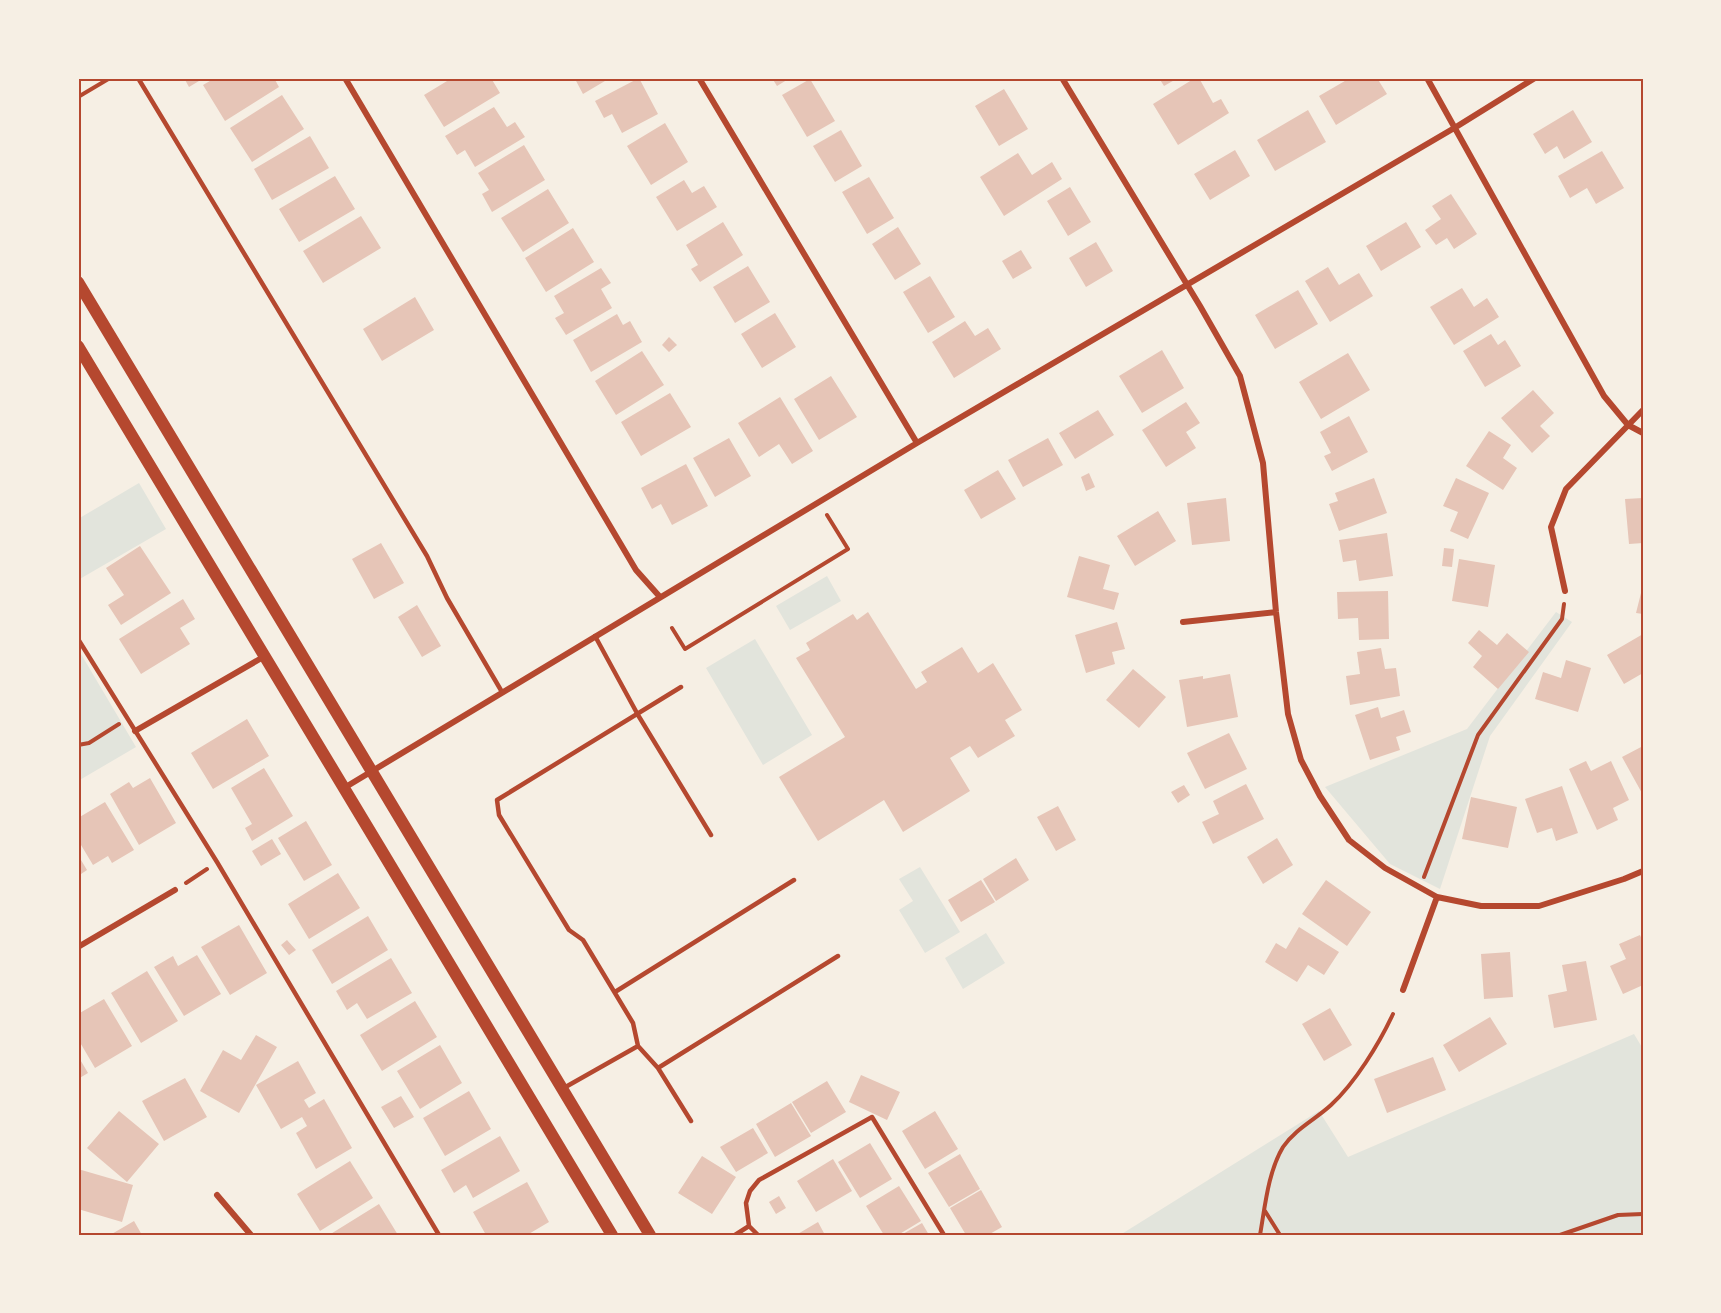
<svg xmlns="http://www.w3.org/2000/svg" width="1721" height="1313" font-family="Inter,sans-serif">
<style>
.green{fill:#e2e4dc}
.building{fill:#e6c5b7}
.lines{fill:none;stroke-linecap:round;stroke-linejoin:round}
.path{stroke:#b5482f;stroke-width:4}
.service{stroke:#b5482f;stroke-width:4.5}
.minor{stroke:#b5482f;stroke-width:6}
.secondary{stroke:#b5482f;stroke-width:12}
.neatline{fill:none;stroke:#b5482f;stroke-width:2}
</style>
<rect width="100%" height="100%" fill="#f6efe4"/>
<path class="green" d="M139,483L166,529L78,580V519Z
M827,576L841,601L790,630L776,606Z
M1556,612L1572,622L1490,736L1440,889L1390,864L1325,787L1467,729Z
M755,639L812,735L763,765L706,668Z
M78,649L136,747L78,781Z
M920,867L960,932L925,953L899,910L913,901L899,879Z
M986,933L1005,963L963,989L945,958Z
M1634,1034L1643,1049V1235H1120L1319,1111L1348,1157Z"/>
<path class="building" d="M184,78H204L189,87Z
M215,78H274L279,87L225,121L203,85Z
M452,78H491L500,93L444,127L424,95Z
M577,78H610L583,94L575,79Z
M639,78L658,114L622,133L612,114L604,118L595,101Z
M772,78H790L777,86Z
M1159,78H1178L1164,86Z
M1195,78H1199L1213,103L1221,99L1229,113L1178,145L1153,104Z
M1350,78H1377L1387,94L1336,125L1319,96Z
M810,79L835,121L807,137L782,95Z
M1004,89L1028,129L999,146L975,106Z
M282,95L304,129L252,162L230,128Z
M494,107L507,127L515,122L525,137L475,167L465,150L457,155L445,136Z
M1308,110L1326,142L1275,171L1257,140Z
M1573,110L1592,142L1564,159L1557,146L1545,154L1533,134Z
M665,123L688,162L651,185L627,146Z
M841,130L862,166L835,182L813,146Z
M310,136L329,168L272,200L254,169Z
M524,145L545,180L492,212L482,194L489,190L478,173Z
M1235,150L1250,176L1210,200L1194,174Z
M1602,151L1624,188L1596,204L1587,188L1570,198L1558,176Z
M1018,153L1032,175L1052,162L1062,179L1004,216L980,177Z
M335,176L355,209L299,242L279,209Z
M869,177L894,218L867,234L842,192Z
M684,180L692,193L704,186L717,207L677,231L656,197Z
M1070,187L1091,222L1068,236L1047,201Z
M548,189L569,223L523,252L501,218Z
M1451,194L1477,234L1454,249L1447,238L1436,245L1425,230L1441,219L1432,206Z
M361,216L381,248L323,283L303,251Z
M723,222L743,255L700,282L691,269L698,265L686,245Z
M1406,222L1421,247L1381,271L1366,246Z
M898,227L921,264L895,280L872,244Z
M573,228L594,262L546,292L525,258Z
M1096,242L1113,271L1086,287L1069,258Z
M1021,250L1032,268L1013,279L1002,261Z
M748,266L770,302L735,323L713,287Z
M1328,267L1339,285L1359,273L1373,296L1330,322L1305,281Z
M601,268L611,283L601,289L612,308L566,335L555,318L564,313L554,296Z
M930,276L955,317L928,333L903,292Z
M1462,288L1474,307L1487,298L1499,317L1454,345L1430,307Z
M1298,290L1318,324L1275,349L1255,315Z
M415,297L434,330L382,361L363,329Z
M775,313L796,347L762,368L741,334Z
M617,314L623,325L630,321L642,342L591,372L573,340Z
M965,321L975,336L988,328L1001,349L954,378L932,342Z
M1491,334L1498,345L1505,340L1521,366L1485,387L1463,351Z
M669,337L677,345L669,352L662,345Z
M1162,350L1184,388L1142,413L1119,376Z
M642,351L664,385L616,415L595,381Z
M1348,353L1370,390L1321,419L1299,382Z
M831,376L857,417L819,440L794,399Z
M1533,390L1554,413L1540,426L1550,436L1532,453L1501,418Z
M670,393L691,427L641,456L621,422Z
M780,397L813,451L792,464L779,444L759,457L738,423Z
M1186,402L1200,423L1186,432L1196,448L1166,467L1142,430Z
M1098,410L1114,435L1075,459L1059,433Z
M1349,416L1368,452L1332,471L1324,456L1331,453L1320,432Z
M1489,431L1511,445L1503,458L1517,468L1503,490L1466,466Z
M729,438L751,476L715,497L693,458Z
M1048,438L1063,465L1023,487L1008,460Z
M686,464L708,506L672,525L661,504L652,509L641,488Z
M998,470L1016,499L981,519L964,490Z
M1089,473L1095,487L1086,491L1081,477Z
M1374,478L1387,513L1339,531L1329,504L1338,501L1335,493Z
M1456,478L1489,493L1468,539L1450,531L1458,512L1443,506Z
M1226,498L1230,541L1192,545L1187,503Z
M1643,498V543L1629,544L1625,499Z
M1158,511L1176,541L1135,566L1117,536Z
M1387,533L1393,576L1359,581L1356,560L1343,562L1339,540Z
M381,543L404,583L374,599L352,559Z
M140,546L171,593L121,625L108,605L124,595L106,568Z
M1444,548L1454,549L1452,567L1442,566Z
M1079,556L1110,565L1103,589L1119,593L1114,610L1067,597Z
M1459,559L1495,565L1488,607L1452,601Z
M1642,589H1643V614L1636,613Z
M1388,591L1389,639L1359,640L1358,618L1338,619L1337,592Z
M183,599L195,619L180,628L190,644L141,674L119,639Z
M417,605L441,646L422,657L398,617Z
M868,612L916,689L927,682L921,672L962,647L978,673L993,663L1022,710L1005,720L1015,736L978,758L970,746L950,758L970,791L903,832L884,800L818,841L779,777L845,737L796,658L810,650L806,643L853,614L857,620Z
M1117,622L1125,649L1112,652L1115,664L1086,673L1075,635Z
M1479,630L1497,645L1507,633L1529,652L1498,689L1473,667L1482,656L1468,643Z
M1643,634V673L1624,684L1607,655Z
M1381,648L1385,669L1396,668L1400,696L1350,705L1346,676L1360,674L1357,652Z
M1566,660L1591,668L1578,712L1535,699L1543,672L1561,678Z
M1133,669L1166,697L1139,728L1106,700Z
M1230,674L1238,717L1187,727L1179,680L1203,676V679Z
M1378,707L1381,718L1404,710L1411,732L1396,737L1400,750L1370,760L1355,715Z
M247,719L269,756L213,789L191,753Z
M1229,733L1247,769L1205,789L1187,753Z
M1643,746V795L1622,757Z
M1586,761L1591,771L1611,761L1629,800L1613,808L1618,820L1597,830L1569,769Z
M264,768L293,816L252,841L245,828L252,824L231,788Z
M150,778L176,823L139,845L110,794L129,782L133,788Z
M1246,784L1264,819L1213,844L1202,822L1219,814L1213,801Z
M1184,785L1190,795L1178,803L1171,792Z
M1562,786L1578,833L1556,841L1552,828L1537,833L1525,799Z
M1471,797L1517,807L1508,848L1462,839Z
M105,802L134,850L112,863L108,856L93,865L78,840V818Z
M1058,806L1076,840L1056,851L1037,817Z
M306,821L332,865L304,881L278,838Z
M1277,838L1293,865L1263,884L1247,857Z
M272,839L281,854L261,866L252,851Z
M78,855L87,870L78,876Z
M1016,858L1029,880L996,901L983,879Z
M338,873L360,908L309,939L288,904Z
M981,880L995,902L961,922L948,900Z
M1326,880L1371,912L1347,946L1302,914Z
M368,916L388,950L332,984L312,950Z
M239,925L267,973L230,995L201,947Z
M1299,927L1339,952L1324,975L1308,965L1297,982L1265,962L1276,943L1286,949Z
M1640,935L1643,942V985L1623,994L1610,966L1626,959L1619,944Z
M287,940L296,950L289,955L281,945Z
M1510,952L1513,997L1484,999L1481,954Z
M197,955L221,994L184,1016L154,967L173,956L178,966Z
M391,958L412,993L367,1019L357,1003L347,1010L336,991Z
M1586,961L1597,1020L1554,1028L1548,995L1567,991L1562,965Z
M147,971L178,1021L141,1043L111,993Z
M104,999L132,1046L95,1068L78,1039V1014Z
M415,1001L437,1037L382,1071L360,1035Z
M1330,1008L1352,1045L1324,1061L1302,1024Z
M1490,1017L1507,1044L1459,1072L1443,1045Z
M256,1035L277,1047L239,1113L200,1091L223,1050L241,1060Z
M440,1045L462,1083L420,1109L397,1071Z
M78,1056L88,1073L78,1079Z
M1433,1057L1446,1090L1387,1113L1374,1079Z
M298,1061L316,1093L304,1100L309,1108L324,1099L352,1148L316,1169L296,1133L307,1126L302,1117L281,1129L256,1085Z
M861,1075L900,1092L887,1120L849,1102Z
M185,1078L207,1117L164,1141L142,1101Z
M827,1081L846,1112L811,1133L792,1102Z
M469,1091L491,1129L445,1156L423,1118Z
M401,1096L414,1117L394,1128L381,1107Z
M791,1103L811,1136L775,1157L756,1124Z
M119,1111L159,1144L127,1182L87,1148Z
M935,1111L958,1149L925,1169L902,1131Z
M753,1128L768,1153L736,1172L720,1147Z
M500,1136L520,1171L473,1198L466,1185L454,1193L441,1170Z
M870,1143L892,1179L860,1198L838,1162Z
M960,1154L980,1189L949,1207L928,1173Z
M702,1156L736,1177L712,1214L678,1193Z
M833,1159L852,1191L816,1212L797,1181Z
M350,1161L373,1198L320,1231L297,1194Z
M78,1169L133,1185L122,1222L78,1209Z
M527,1182L549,1222L527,1235H486L473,1212Z
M899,1186L921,1221L898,1235H884L866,1206Z
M981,1190L1002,1227L988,1235H966L950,1208Z
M779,1196L786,1208L776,1214L769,1202Z
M379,1204L398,1235H329Z
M134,1221L142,1235H110Z
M818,1222L825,1235H796Z
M922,1223L929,1235H901Z"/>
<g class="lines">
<path class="path" d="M78,97L110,78
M672,628L685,649L848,549L827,515
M78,745L89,743L119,724
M1424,877L1478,735L1562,619L1564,604
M186,883L207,869
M1265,1211L1280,1235
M1260,1235C1265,1207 1268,1172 1283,1147C1295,1129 1316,1119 1331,1105C1355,1083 1379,1044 1393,1014
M1560,1235L1618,1215L1643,1214"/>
<path class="service" d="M138,78L427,556L447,598L502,692
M595,636L638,715L711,835
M78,639L217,862L439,1235
M681,687L497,800L499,815L569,930L583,940L633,1023L638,1046L658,1068L691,1121
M615,992L794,880
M658,1068L838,956
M562,1089L638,1046
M735,1235L749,1226
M758,1235L749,1226L746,1203L750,1191L759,1180L872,1117L944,1235"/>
<path class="minor" d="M345,78L636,570L660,597
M699,78L917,443
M1062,78L1200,306L1240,376L1263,463L1276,612L1288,714L1301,760L1320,796L1349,840L1385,868L1437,897L1481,906H1539L1624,879L1643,871
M1427,78L1604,396L1628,425L1643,433
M1565,591L1551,527L1566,489L1643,410
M1183,622L1276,612
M135,731L265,656
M344,788L917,443L1456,127L1535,78
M78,947L175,890
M1403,990L1437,897
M217,1195L251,1235"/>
<path class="secondary" d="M78,282L650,1235
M78,346C257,641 434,939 612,1235"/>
</g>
<rect width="1721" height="1313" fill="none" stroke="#f6efe4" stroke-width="159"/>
<rect x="80" y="80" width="1562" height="1154" class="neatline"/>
</svg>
